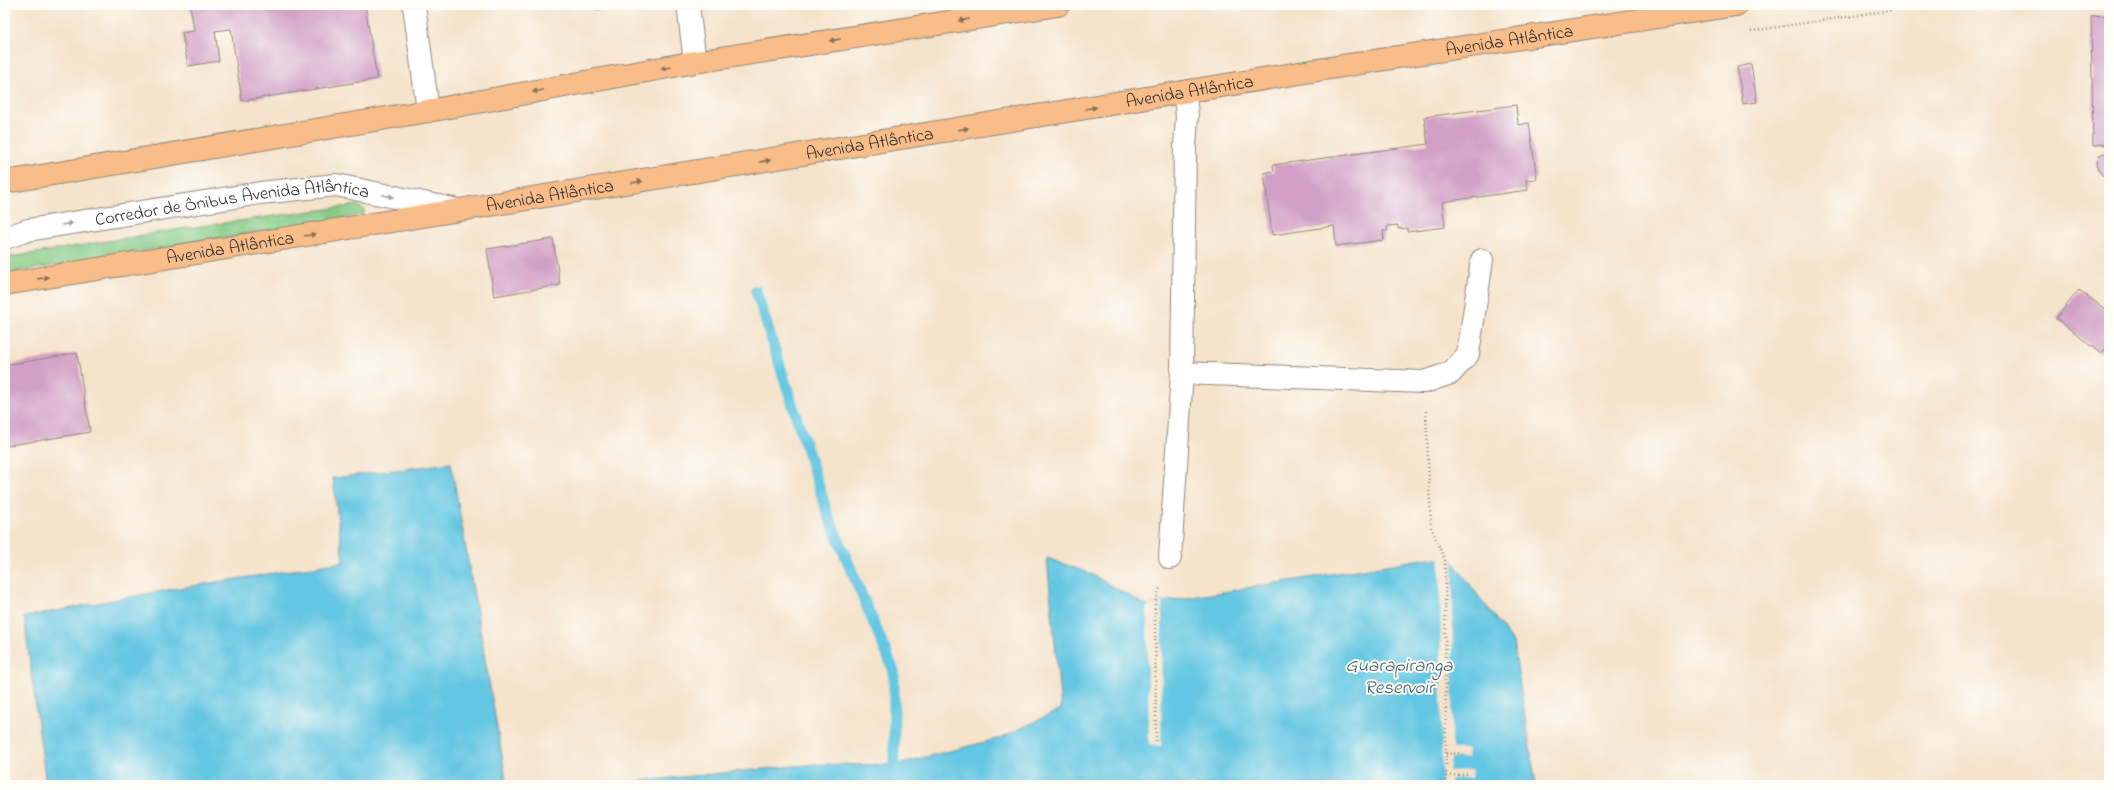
<svg xmlns="http://www.w3.org/2000/svg" width="2114" height="790" font-family="'Indie Flower',sans-serif">
<style>
.green{fill:#85cb86;stroke:#587b58}
.water{fill:#64c6e2;stroke:#487886}
.pier{fill:#f5e3cb}
.lines{fill:none;stroke-linecap:round;stroke-linejoin:round}
.stream{stroke:#64c6e2;stroke-width:11}
.building{fill:#d2a0c6}
.minor-casing{stroke:#90877b;stroke-width:24}
.major-casing{stroke:#90877b;stroke-width:24}
.path{stroke:#90877b;stroke-width:2.5;stroke-dasharray:1 3;stroke-linecap:butt}
.minor{stroke:#fff;stroke-width:22}
.major{stroke:#f8bd89;stroke-width:22}
.oneway{fill:#876d55}
.oneway2{fill:#a0a0a0}
.labels{text-anchor:middle;stroke-width:4;stroke-linejoin:round;paint-order:stroke}
.street-label{font-size:18px;fill:#2b2b2b;stroke:#fdfcf7}
.water-label{font-size:19px;font-style:italic;fill:#3f616b;stroke:#fdfcf7}
</style>
<rect width="100%" height="100%" fill="#fdfcf7"/>
<filter id="ink" filterUnits="userSpaceOnUse"><feTurbulence type="fractalNoise" baseFrequency=".025" numOctaves="2"/><feDisplacementMap in="SourceGraphic" scale="8" xChannelSelector="R" yChannelSelector="G"/><feConvolveMatrix kernelMatrix="1 2 1 2 8 2 1 2 1" color-interpolation-filters="sRGB"/></filter>
<filter id="wash" filterUnits="userSpaceOnUse"><feTurbulence type="fractalNoise" baseFrequency=".012" numOctaves="4" result="noise"/><feDisplacementMap in="SourceGraphic" scale="16" xChannelSelector="R" yChannelSelector="G"/><feGaussianBlur stdDeviation="0.9" result="paint"/><feColorMatrix in="noise" values="0 0 0 0 0 0 0 0 0 0 0 0 0 0 0 0 0 1.4 0 .05"/><feComposite in="paint" operator="in"/></filter>
<g filter="url(#wash)">
<rect width="100%" height="100%" fill="#f5e3cb"/>
<path class="green" d="M357,205L365,211L362,215L10,273L5,272V258L186,228Z"/>
<path class="water" d="M451,463L507,785H46L24,617L167,590L343,562L333,478Z
M1047,558L1089,573L1147,606L1162,602L1429,558L1453,562L1513,642L1536,785H600L815,764L894,765L1001,738L1061,709Z"/>
<path class="pier" d="M1440,559L1453,562L1452,749H1468L1467,758H1451L1449,771L1472,770L1471,778L1451,779V785H1442Z
M1162,602L1161,746L1149,744L1147,606Z"/>
<g class="lines">
<path class="stream" d="M756,291L828,515L894,671V765"/>
</g>
<g id="blocks">
<path class="building" d="M190,5H365L377,79L242,101L231,29L215,31L219,61L188,66L182,33L194,31Z
M595,5H618V6L596,10Z
M2109,15V144L2093,145L2091,16Z
M1751,64L1757,102L1743,104L1737,67Z
M1516,105L1518,125L1529,123L1537,179L1526,180L1528,190L1442,202L1445,227L1407,232V228L1398,229V225L1387,226L1388,231H1383L1384,240L1336,246L1334,226L1272,235L1264,173L1274,171L1273,165L1428,144L1424,117Z
M2109,151V178L2102,175L2098,169L2097,162L2100,155Z
M553,239L560,285L494,296L487,249Z
M2079,290L2109,312V344L2101,354L2056,318Z
M77,353L90,432L5,446V365Z"/>
</g>
</g>
<g filter="url(#ink)">
<use href="#blocks" fill-opacity="0" stroke="#90877b" stroke-width="1"/>
<g class="lines">
<g class="minor-casing">
<g id="minor">
<path d="M414,5L428,111"/>
<path d="M688,5L695,62"/>
<path id="s1" d="M5,238L28,230L260,193L336,185L458,210"/>
<path d="M1182,373L1424,382L1451,373L1468,354L1482,260"/>
<path d="M1170,558L1182,373L1185,147L1187,117L1185,92"/>
</g>
</g>
<g class="major-casing">
<g id="major">
<path d="M5,182L428,111L695,62L1058,5"/>
<path id="s2" d="M5,284L1398,57L1736,5"/>
</g>
</g>
<path class="path" d="M1751,31L1925,5
M1426,411L1431,527L1445,560L1446,785
M1156,741L1155,604L1160,587
M1446,754L1463,753
M1446,776L1467,774"/>
<use href="#minor" class="minor"/>
<use href="#major" class="major"/>
</g>
<defs><path id="oneway-solid" d="M-6-.8H1V-3.2L6.5 0L1 3.2V.8H-6Z"/></defs>
<g class="oneway">
<use href="#oneway-solid" transform="translate(964 20) rotate(171)"/>
<use href="#oneway-solid" transform="translate(835 40) rotate(171)"/>
<use href="#oneway-solid" transform="translate(666 68) rotate(170)"/>
<use href="#oneway-solid" transform="translate(538 91) rotate(170)"/>
<use href="#oneway-solid" transform="translate(1091 108) rotate(-9)"/>
<use href="#oneway-solid" transform="translate(963 129) rotate(-9)"/>
<use href="#oneway-solid" transform="translate(765 161) rotate(-9)"/>
<use href="#oneway-solid" transform="translate(637 182) rotate(-9)"/>
<use href="#oneway-solid" transform="translate(310 235) rotate(-9)"/>
<use href="#oneway-solid" transform="translate(43 278) rotate(-9)"/>
</g>
<g class="oneway2">
<use href="#oneway-solid" transform="translate(388 196) rotate(12)"/>
<use href="#oneway-solid" transform="translate(67 224) rotate(-9)"/>
</g>
</g>
<g class="labels">
<g class="street-label">
<text dy="6" stroke="none"><textPath href="#s2" startOffset="1524">Avenida Atlântica</textPath></text>
<text dy="6" stroke="none"><textPath href="#s2" startOffset="1200">Avenida Atlântica</textPath></text>
<text dy="6" stroke="none"><textPath href="#s2" startOffset="876">Avenida Atlântica</textPath></text>
<text dy="6" stroke="none"><textPath href="#s2" startOffset="552">Avenida Atlântica</textPath></text>
<text dy="6" stroke="none"><textPath href="#s1" startOffset="231">Corredor de Ônibus Avenida Atlântica</textPath></text>
<text dy="6" stroke="none"><textPath href="#s2" startOffset="228">Avenida Atlântica</textPath></text>
</g>
<g class="water-label">
<text x="1399" y="671">Guarapiranga<tspan x="1399" dy="22">Reservoir</tspan></text>
</g>
</g>
<rect width="2114" height="790" fill="none" stroke="#fdfcf7" stroke-width="20"/>
</svg>
